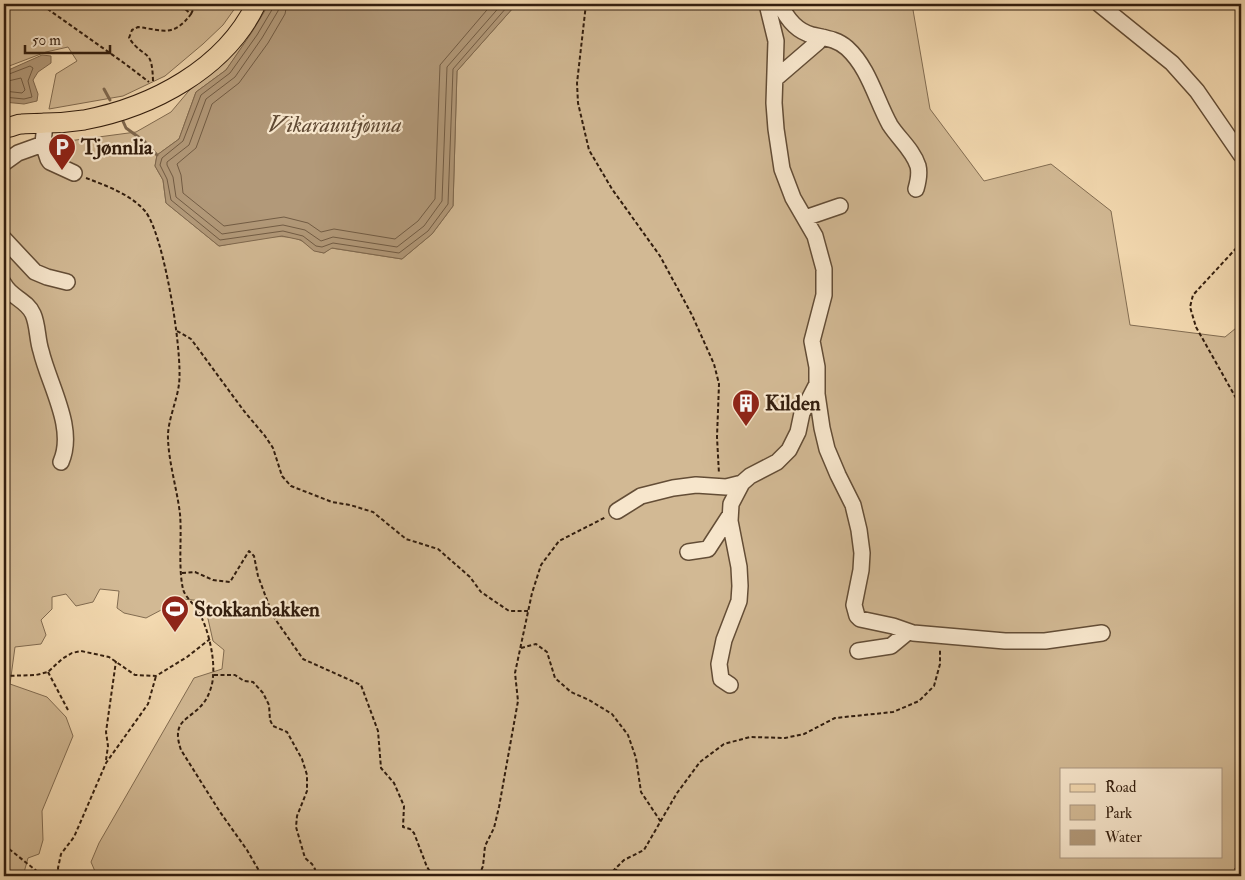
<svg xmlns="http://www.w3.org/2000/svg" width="1245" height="880" font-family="'IM FELL Double Pica',serif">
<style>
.green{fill:#d2b994;stroke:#826c51;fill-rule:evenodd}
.water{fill:#b29979;stroke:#7f684e}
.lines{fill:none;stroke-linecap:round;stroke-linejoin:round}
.shore{stroke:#725c44;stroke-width:1}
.stream{stroke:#7f684e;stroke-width:3}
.minor-casing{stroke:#634d36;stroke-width:18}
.major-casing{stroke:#331e0e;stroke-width:21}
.path{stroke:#331e0e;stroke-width:2;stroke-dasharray:4 2.5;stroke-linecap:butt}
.minor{stroke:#f7e6cc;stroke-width:15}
.major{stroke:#f3d9b0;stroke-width:19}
.labels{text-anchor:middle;stroke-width:4.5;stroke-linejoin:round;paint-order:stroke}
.poi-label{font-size:21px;font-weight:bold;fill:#331e0e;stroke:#f7e6cc;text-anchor:start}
.water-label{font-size:22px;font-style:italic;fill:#5f4933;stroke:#f7e6cc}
</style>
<rect width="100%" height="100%" fill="#f3d9b0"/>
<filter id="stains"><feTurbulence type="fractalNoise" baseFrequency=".004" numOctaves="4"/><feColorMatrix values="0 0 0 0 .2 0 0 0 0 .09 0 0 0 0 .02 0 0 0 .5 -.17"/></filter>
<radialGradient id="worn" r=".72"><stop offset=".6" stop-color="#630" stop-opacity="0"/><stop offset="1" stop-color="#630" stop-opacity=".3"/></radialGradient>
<path class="green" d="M4,4H238L223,25L203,44L165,76L123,96L49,109L56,74L77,61L68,47L46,52L4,68Z
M262,4H269L253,32L226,70L196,92L179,139L157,155L155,166L163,180L166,203L219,246C242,242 279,231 300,240C310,245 310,250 324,253L331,248L402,259L432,234L453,206L457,71L513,8V4H912L930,109L984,181L1051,164L1111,211L1130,325L1225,337L1241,324V876H97L91,862L99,843L194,678L222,669L224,650L213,641L204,601L182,599L146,618L124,613L117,608L119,591L100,589L93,602L76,606L66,594L52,597V609L41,620L46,635L41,644L15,647L10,684L47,697L66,717L73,736L42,811L43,840L39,854L28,858L23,876H4V158L61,142L136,132L171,112ZM1061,769H1221V856H1061Z"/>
<path class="water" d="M269,4H513V8L457,71L453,206L432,234L402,259L332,248L324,253L314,251L301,240L282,236L219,246L166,203L163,180L155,166L157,155L179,139L196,92L226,70L252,32Z
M42,55L51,56V63L38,72L33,80L38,94L37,101L24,104L4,102V72Z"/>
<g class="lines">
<path class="shore" d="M273,4V8L257,35L230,73L201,95L183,141L162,158L160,165L167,179L171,200L220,240L283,231L303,236L316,246L322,247L333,243L399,253L428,231L448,204L453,69L507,7L508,4
M280,4L278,11L262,38L235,77L206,99L189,145L167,162V165L173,177L176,197L222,234L283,225L305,230L321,241L333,237L397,247L424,226L442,201L447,67L502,4
M287,4L285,14L268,43L239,83L212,104L196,148L177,164L181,175L183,193L224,226L284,217L308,223L321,232L334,229L395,239L418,221L435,199L440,65L492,4
M4,76L30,66L33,68L28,81L32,97L24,99L4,97
M4,82L21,78L25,90L22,93L4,91"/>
<path class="stream" d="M104,89L110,100
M122,119L126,128L144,141L157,155"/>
<g class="minor-casing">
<path id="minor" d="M767,4L776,41L774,103L776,129L782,169L793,198L815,236L824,269V295L812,341L817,367V394L822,428L827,449L838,475L853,505L859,530L862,553L861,570L854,605L857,616L860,619L893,626L913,633L1005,641H1045L1102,633
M780,4C786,17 796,31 812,35C825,38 837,39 847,48C869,68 876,100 890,125C899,139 913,150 918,166C920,174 918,182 916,189
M1099,4L1172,63L1197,91L1241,155
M775,79L818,42L821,37
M43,144L48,159L50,162L74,173
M4,163L18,153L43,144L45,123
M805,218L840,206
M4,239L35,272L47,277L67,282
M4,284C10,297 27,300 33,314C38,325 37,339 41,351C49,385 76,428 61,462
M617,511L641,496L673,488L696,485L726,487L742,483
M688,552L708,549L730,515
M858,651L891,646L908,632
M730,685L721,679L719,664L724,640L739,601L740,586L739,567L730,521L731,504L742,483L750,476L777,462L789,450L798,432L802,413L817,384"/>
</g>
<g class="major-casing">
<path id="major" d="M4,128C11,128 16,124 22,124C30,123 38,124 45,123C58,123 71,122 84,120C152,107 225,69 256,4"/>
</g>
<path class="path" d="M43,4L49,10L124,63L149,82
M586,4L577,83L578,103L589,150L612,189L660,256L692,315L714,364L719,384L717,437L719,474
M191,14L196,4
M153,81C152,46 145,61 129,38L132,30L138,27C163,30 173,38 191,14L185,9V4
M4,110L9,111
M86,178C107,186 130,194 145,211C164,234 183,353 179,384C177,401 167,422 168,439C169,464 177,489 180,514C182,537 178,567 183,589C185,597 194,604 198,611C208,627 215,658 213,676C213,684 209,695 205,701C191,721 170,718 181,750L220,812L247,850L262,876
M1241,243L1193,295L1190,307L1196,327L1241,407
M177,331L191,339L244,411L265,436L273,448L282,476L291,486L332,502L350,505L373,512L406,539L438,549L470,577L481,592L509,611H528
M182,573L195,572L213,580L230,582L249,551L254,556L258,576L273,616L303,659L361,685L378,731L381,768L394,783L404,806L403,827L410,829L414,833L427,867L433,876
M521,648L536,644L547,652L555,678L571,692L589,700L612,714L628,735L636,758L641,792L661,822
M48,672L69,712
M214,675H235L244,681L253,682L263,693L269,705L270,720L273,726L287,732L302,759L307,775V791L297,816L296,827L305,858L312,864L315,869L314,876
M4,676L36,675L48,672L62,659L72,653L81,651L109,657L135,675L156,676L187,657L210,639
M106,760L108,746L106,732L116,661
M4,845L43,876
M616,869L618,875L621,876
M59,876L58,868L61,854L74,837L106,763L148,704L156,676
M479,876L483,866L485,846L494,828L499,807L518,701L515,673L532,593L541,565L559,541L606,517
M608,876L624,860L644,850L677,793L700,762L724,744L750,737L785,738L804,734L835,718L893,712L919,701L934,686L940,664V650
M1059,876L1066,872L1083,876
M1217,876L1231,873L1241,864"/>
<use href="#minor" class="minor"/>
<use href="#major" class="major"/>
</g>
<defs>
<g id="parking-pin" transform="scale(1.4375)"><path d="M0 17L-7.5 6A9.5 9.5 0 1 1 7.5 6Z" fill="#8f2418" stroke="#f7e6cc"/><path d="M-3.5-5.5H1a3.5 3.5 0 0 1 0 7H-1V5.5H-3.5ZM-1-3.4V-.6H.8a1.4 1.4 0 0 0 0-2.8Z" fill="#fff"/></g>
<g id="building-pin" transform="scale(1.4375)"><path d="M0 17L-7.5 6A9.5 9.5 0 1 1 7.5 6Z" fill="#8f2418" stroke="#f7e6cc"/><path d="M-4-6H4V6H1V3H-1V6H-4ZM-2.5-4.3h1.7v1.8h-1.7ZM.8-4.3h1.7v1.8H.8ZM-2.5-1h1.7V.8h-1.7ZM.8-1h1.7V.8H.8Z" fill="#fff"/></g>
<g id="stadium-pin" transform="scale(1.4375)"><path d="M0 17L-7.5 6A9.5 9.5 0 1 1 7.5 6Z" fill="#8f2418" stroke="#f7e6cc"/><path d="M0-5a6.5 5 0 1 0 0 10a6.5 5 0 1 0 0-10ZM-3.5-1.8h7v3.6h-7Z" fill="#fff"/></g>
</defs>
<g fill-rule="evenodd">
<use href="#parking-pin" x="62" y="147"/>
<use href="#building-pin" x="746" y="403"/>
<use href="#stadium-pin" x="175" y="609"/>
</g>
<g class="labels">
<g class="poi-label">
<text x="81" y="154">Tjønnlia</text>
<text x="765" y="410">Kilden</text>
<text x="194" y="616">Stokkanbakken</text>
</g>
<g class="water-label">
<text x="335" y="132">Vikarauntjønna</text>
</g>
</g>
<rect width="1245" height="880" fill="none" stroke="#f3d9b0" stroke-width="20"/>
<rect x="5" y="5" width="1235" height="870" fill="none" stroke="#331e0e" stroke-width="2.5"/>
<rect x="10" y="10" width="1225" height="860" fill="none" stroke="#331e0e"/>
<rect x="1060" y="768" width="162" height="90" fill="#f7e6cc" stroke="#a99680"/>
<rect x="1070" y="784" width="25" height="8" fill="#f3d9b0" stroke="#a99680"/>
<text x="1105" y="792" font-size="15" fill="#331e0e">Road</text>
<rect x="1070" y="805" width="25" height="15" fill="#d2b994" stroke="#a99680"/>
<text x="1105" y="818" font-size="15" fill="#331e0e">Park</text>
<rect x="1070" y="830" width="25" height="15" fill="#b29979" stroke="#a99680"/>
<text x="1105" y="842" font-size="15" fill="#331e0e">Water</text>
<path d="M25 45v8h85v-8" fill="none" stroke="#331e0e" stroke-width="2.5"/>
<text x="32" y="45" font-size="15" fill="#331e0e" stroke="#f7e6cc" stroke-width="4" paint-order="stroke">50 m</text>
<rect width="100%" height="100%" filter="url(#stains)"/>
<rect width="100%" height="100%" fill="url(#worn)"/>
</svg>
